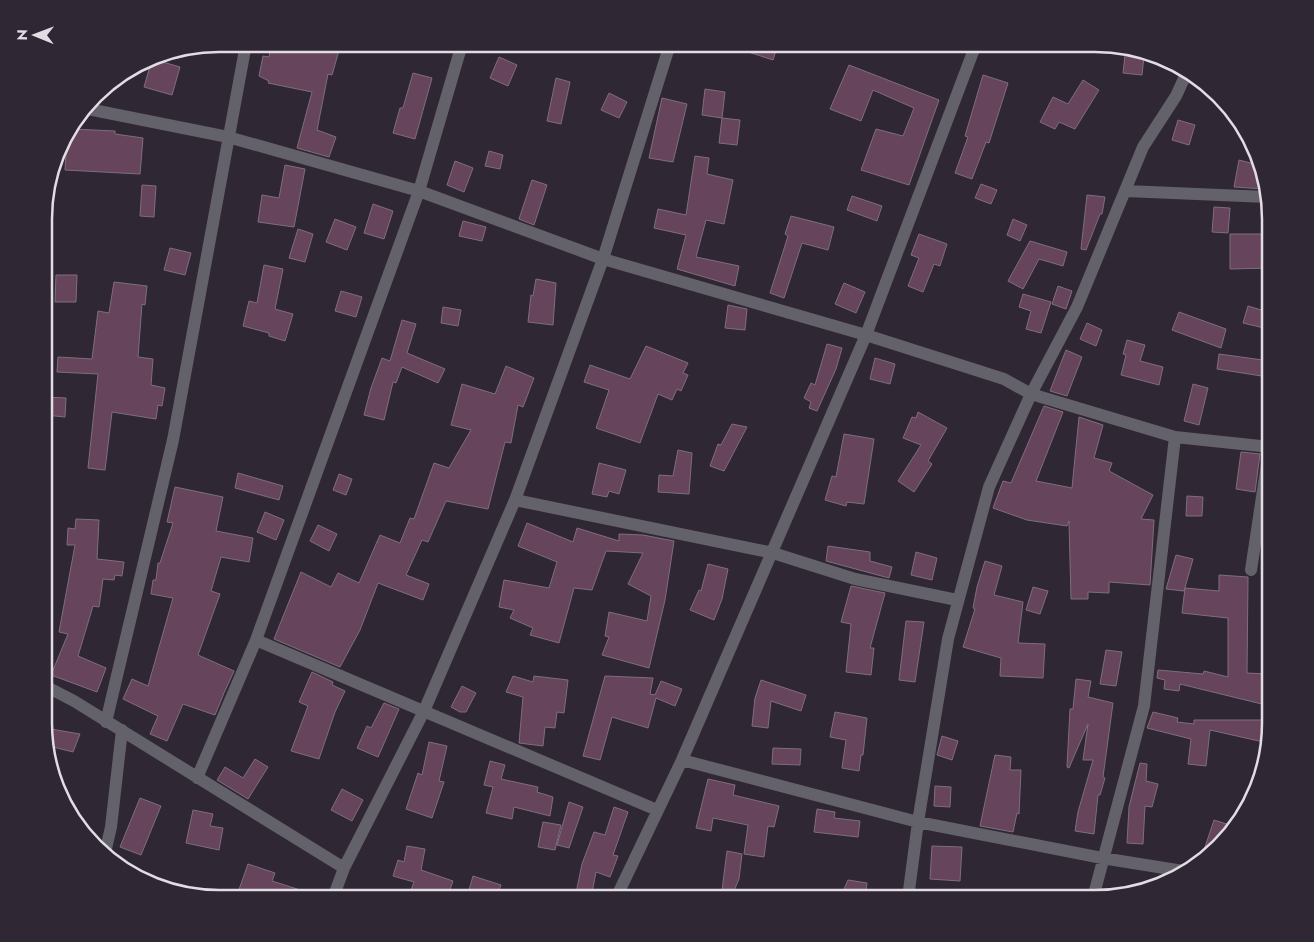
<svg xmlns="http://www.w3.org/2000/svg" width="1314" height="942" font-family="Jost,sans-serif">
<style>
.building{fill:#66445c;stroke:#7f6e7a}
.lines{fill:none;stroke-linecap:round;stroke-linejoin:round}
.street{stroke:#63626a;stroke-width:12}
.rim{fill:none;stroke:#e2dce5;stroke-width:2.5}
</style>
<rect width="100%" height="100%" fill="#302734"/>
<path class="building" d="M271,44H328L340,47L332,75L328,74L317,130L336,137L329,157L297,148L312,92L268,83L269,81L259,76L263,56L269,57Z
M733,44H778L773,60L733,47Z
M1125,55L1144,56L1142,75L1123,73Z
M499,57L517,65L508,86L490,78Z
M152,59L180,67L172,95L144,87Z
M849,65L939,100L909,185L861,170L876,129L903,136L914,108L873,90L861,121L830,109Z
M413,73L432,78L415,139L393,133L400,108H403Z
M983,75L1008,83L989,143L986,142L972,179L955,173L968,137L965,136Z
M556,78L570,82L561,124L547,121Z
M1083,80L1099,90L1075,129L1059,122L1055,129L1040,122L1053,97L1068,104Z
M705,89L725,92L722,118L702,115Z
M609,93L627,102L619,118L601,110Z
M662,98L687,104L673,162L649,158Z
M722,118L740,120L737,145L719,143Z
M1178,120L1195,125L1189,145L1172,140Z
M72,129L115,131V134L143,138L140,174L65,170L67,136Z
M489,151L503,155L500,169L485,166Z
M695,156L709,158L707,174L733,180L724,224L706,220L696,257L739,266L735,286L677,269L686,235L654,228L658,209L686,215Z
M1239,160L1258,165L1265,189L1234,187Z
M455,161L473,168L464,192L447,185Z
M285,165L305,169L294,227L258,222L262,195L279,198Z
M532,180L547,185L534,225L519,219Z
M981,184L997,190L991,204L975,198Z
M142,185L156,186L154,217L140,216Z
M1087,195L1105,197L1102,214H1100L1086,250L1081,249Z
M852,196L882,206L877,221L847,210Z
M373,204L393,211L384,239L364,233Z
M1214,207L1230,208L1228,233L1212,232Z
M791,216L834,227L828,250L802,243L784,298L770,293L788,236L785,234Z
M335,219L356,227L347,250L326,242Z
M1013,219L1027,225L1020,241L1007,235Z
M463,221L486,227L482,241L459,236Z
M298,229L313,234L305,262L289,258Z
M919,234L947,244L940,266L934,264L923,292L908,286L919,258L911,255Z
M1230,234H1270V268L1230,269Z
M1030,241L1067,252L1063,266L1039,259L1023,289L1008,281Z
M170,248L191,253L185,275L164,270Z
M264,265L283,269L275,309L293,314L285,341L269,336V333L243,326L249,301L257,303Z
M56,275H77L76,302H55Z
M536,279L556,283L553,325L528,322L531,295L533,296Z
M114,282L147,286L145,305L142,304L138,357L153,359L151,385L165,388L162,406L158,405L156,419L112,412L105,470L88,468L98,374L57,372L58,357L92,359L98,311L109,313Z
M844,283L865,292L856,313L835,304Z
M1058,286L1072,291L1066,309L1052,304Z
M341,291L362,297L356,317L335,311Z
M1023,294L1051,302L1041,333L1026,329L1031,311L1019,307Z
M728,305L747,309L745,330L725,328Z
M1248,306L1268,312L1264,328L1243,323Z
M443,307L461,310L458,326L441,323Z
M1179,312L1226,329L1221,348L1172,330Z
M402,320L416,324L407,353L445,369L438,383L402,367L396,383L393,382L384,420L364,415L371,388L382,358L390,361Z
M1087,323L1102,330L1096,346L1080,339Z
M1127,340L1145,345L1140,361L1163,367L1159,385L1121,375L1126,355L1123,354Z
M827,344L842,348L836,369L817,411L809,408L811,402L804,398L811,383L815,385Z
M646,346L688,363L683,373L688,375L681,391L677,389L672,400L658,394L640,443L596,428L609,390L584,382L590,365L630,379Z
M1066,350L1082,357L1067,396L1050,391Z
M1219,354L1270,361L1268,377L1217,369Z
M875,358L895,364L890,384L870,379Z
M506,366L534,378L523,407L518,405L511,443L505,442L488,509L446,501L428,542L422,540L406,575L429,584L423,600L378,583L360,630L340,667L274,639L301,572L331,587L338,573L359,583L380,535L400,543L410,518L414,519L434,463L449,468L471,430L451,425L462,384L495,394Z
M1193,384L1208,388L1199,425L1184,421Z
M46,397L66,398L65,417L45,415Z
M1044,406L1063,412L1036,481L1072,488L1079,417L1103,425L1094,458L1112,463L1109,471L1153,495L1141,519L1154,520L1150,585L1109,582V593L1088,592V599H1071L1069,521L1067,526L1027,520L993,508L1003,481L1011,483Z
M918,412L947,428L928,461L932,464L914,492L898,481L921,445L903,438L912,417L916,418Z
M732,424L747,427L724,471L710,466L718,444L721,445Z
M844,434L874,439L864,504L847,502L846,506L825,500L832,476L836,477Z
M678,450L692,453L689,494L658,492L659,475L673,476Z
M1241,452L1260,454L1255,492L1236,489Z
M599,463L626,470L619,494L609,491L607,497L592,494Z
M238,473L283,486L279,500L235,488Z
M339,474L352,479L346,495L333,490Z
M175,487L223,497L216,531L253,538L249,562L221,557L211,591L220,594L198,655L234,671L224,693L215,715L183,704L167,741L150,734L158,716L123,699L132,679L148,686L173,598L151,594L153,580H156L158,563H160L173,523L167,522Z
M1187,496L1203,497L1202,516H1186Z
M265,512L284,520L276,540L257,532Z
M76,519L99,520L97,559L124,562L122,576L115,575L114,580L103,579L99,607L93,606L78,656L106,668L97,692L51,675L68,634L59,632L75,545H67L68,528L75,529Z
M527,523L573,542L577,528L619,541V534L643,535L674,541L665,600L649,668L602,655L609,637L605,636L609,612L647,621L651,596L628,584L643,553L606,551L592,590L574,588L559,643L530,635L533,628L510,618L514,610L499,607L504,580L549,588L557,562L518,546Z
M318,525L337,534L329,551L310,541Z
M828,546L870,552V561L892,567L889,578L826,561Z
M916,552L937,558L932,580L911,575Z
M1176,555L1193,559L1184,591L1166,589Z
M985,561L1002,566L994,595L1023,602L1018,643L1045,644L1043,678L1000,676L1001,658L963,647L975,609L973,608L977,587Z
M708,564L728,569L722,599L714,620L690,610L699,590L701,591Z
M1219,575L1248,577L1247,673L1267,674L1266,690H1270V706L1180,684L1179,691L1164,689L1165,680L1157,678L1158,670L1203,674L1204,671L1228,677V618L1182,613L1185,588L1219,591Z
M851,586L885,593L870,648H874L871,675L846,672L851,624L841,622Z
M1033,587L1048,591L1040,614L1026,610Z
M906,621L924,622L915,682L899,680Z
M1106,650L1122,652L1116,686L1100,684Z
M312,672L333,682L332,685L345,691L335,712L319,759L291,751L308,706L299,702Z
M513,676L533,682L534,676L568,680L564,713L557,712L555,728L545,727L543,746L519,743L523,697L506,692Z
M605,676L653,678L650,694L655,695L661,681L682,689L675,706L656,698L648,728L612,717L600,760L583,756Z
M1076,679L1091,681L1088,697L1113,703L1103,777L1105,778L1100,795H1098L1094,834L1075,831L1078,812L1093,760H1083L1088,724L1069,768L1067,767L1070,709H1073Z
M761,680L806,695L801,711L771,701L768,728L752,726L755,698Z
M462,686L476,693L466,712H460L451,707Z
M384,703L399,709L378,757L357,748L367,726L371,728Z
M835,712L867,718L863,755H861L859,771L842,768L846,740L830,737Z
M1153,712L1178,718L1177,722L1194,724V720H1270V733L1268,743L1210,730L1206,766L1188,764L1191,739L1147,728Z
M45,728L80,734L73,752L45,745Z
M942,736L958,741L952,760L937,755Z
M429,742L447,746L439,781L444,782L432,818L406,809L418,773L422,775Z
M773,748L801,749L800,765L772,764Z
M995,755L1011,757L1010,770H1021L1019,814L1017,813L1013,832L980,826Z
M255,759L268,767L248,799L217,780L225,767L243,778Z
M490,761L505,765L501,779L538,787L537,792L553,797L550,816L514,807L512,819L486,813L493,787L484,785Z
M1140,763L1147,764L1146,781L1158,784L1152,807L1145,806L1143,844L1127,843L1129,807Z
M708,779L735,785L733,795L779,806L774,827L768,826L764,857L744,854L748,825L713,818L711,831L696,828Z
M935,786L951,787L950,807L934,806Z
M342,789L363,800L352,821L331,810Z
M140,798L161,806L141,855L120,847Z
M569,802L583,807L569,848L557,845Z
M614,807L628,812L613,855L618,856L610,877L596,872L591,898H575L582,864L594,832L605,835Z
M817,809L835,812L834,818L860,821L858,837L814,832Z
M193,810L213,814L210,826L223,828L219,850L186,843Z
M1214,820L1230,825L1226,836L1202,856Z
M543,822L561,825L555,850L538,847Z
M407,846L425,849L421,870L453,881L447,898H408L414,882L393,876L398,860L404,862Z
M932,846L962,847L960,881L930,879Z
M727,851L742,854L739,879L731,898H721Z
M248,864L275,873L272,881L316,895L315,898H236Z
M473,876L501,885L496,898L469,890Z
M848,880L867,883L865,898H840Z"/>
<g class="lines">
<path class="street" d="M88,109L228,137L419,191L603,259L866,335L1004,379L1031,394L1175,437L1270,447
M1126,191L1267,197
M515,500L773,553L855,579L957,600
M1251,570L1270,444
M256,640L657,810
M45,686L74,701L344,868
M106,722L173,440L246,44
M682,760L918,822L1102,858L1183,871
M197,778L256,640L419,191L462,44
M105,853L111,827L122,730
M333,898L344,868L424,711L515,500L603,259L670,44
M616,898L682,760L866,335L976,44
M908,898L918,822L948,639L989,487L1031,394L1077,307L1143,147L1176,96L1187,72
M1093,898L1144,706L1175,437"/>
</g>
<path d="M0 0H1314V942H0ZM219 52H1095A167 167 0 0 1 1262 219V723A167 167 0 0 1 1095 890H219A167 167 0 0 1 52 723V219A167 167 0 0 1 219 52Z" fill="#302734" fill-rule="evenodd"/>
<path class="rim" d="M219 52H1095A167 167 0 0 1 1262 219V723A167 167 0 0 1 1095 890H219A167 167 0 0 1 52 723V219A167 167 0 0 1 219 52Z"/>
<g transform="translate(35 35) rotate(271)" stroke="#302734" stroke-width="4" paint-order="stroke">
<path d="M0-4L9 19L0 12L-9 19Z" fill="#e2dce5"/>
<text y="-8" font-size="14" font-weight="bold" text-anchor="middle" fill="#e2dce5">N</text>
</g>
</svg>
